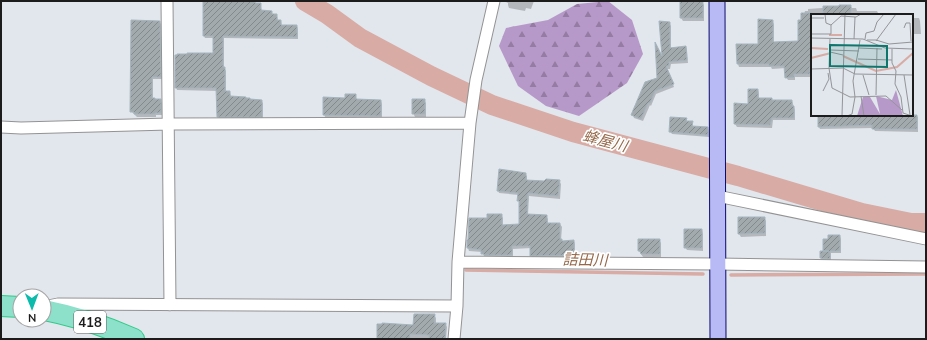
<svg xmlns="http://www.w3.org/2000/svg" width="927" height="340" font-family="Mulish,'Noto Sans JP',sans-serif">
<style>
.forest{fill:url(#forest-firs)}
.shadow{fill:#0003}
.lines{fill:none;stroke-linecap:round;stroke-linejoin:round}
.stream{stroke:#d8aba4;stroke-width:3.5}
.river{stroke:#d8aba4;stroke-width:20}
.building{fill:url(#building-hatch);stroke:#a5b5bd}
.street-casing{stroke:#939393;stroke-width:13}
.secondary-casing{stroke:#0d0b6a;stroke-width:17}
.highway-casing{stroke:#2ecb87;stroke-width:22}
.street{stroke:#fff;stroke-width:11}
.secondary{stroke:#b8baf5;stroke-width:15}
.highway{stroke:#8de0c9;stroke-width:20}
.labels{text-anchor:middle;stroke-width:3.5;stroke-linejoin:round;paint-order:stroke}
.shield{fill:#fff;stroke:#606060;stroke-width:1}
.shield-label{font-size:13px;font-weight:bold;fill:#1c1c1c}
.water-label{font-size:15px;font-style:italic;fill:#956849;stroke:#fff}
.inset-river{fill:none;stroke:#d8aba4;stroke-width:2}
.inset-road{fill:none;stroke:#939599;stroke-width:1}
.view{fill:#0f766e;fill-opacity:0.15;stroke:#0f766e;stroke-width:2}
.inset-edge{fill:none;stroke:#1c1c1c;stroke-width:2}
</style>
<defs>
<pattern id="forest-firs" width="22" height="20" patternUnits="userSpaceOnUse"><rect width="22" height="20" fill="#b799c9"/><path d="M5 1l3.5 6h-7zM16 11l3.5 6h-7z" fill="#947ca2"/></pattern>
<pattern id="building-hatch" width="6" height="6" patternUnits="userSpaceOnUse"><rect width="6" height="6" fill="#a2aaae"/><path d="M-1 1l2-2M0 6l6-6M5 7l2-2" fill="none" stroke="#838a8d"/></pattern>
</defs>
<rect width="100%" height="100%" fill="#e2e6ed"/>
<path class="forest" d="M608,1L632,20L643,54L627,83L579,116L546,106L518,86L499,46L506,28L548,20L577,4Z"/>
<path class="shadow" d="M204,1H255L257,4H260L262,11L271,12L273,15H277L278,21H281L282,26H297L298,29V39L224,38V68L226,71V92H230L231,97L261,101L263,103V119H220L218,117V91L177,90L176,87L214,54V38H205L204,36Z
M504,1H534L531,9L526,8L525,11L509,8L508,5V3Z
M681,1L702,2L704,5V21H683L681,18Z
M850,6L852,8H856L857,11H877L879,15H812L811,77H795V80H788L786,77V68L772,69L771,67H739L738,64L737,45H759L772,21L774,24V43L799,42L802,21L805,11H808V9Z
M912,18H919L920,21L921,34H912Z
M159,22L161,24L162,79H153V99L160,100L162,103V115H156V117H137L131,111Z
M669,23L671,26V48L686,47L687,50L688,63L671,64L670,69H667L674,87L656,94L651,106L650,105L643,121L634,118L633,115L658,78Z
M758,90L759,93V99L772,101H792L795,110V120H773L772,128L737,127L735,124Z
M355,95L357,100L381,101L382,104V119L325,117L324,114L346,99Z
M424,100L426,103V117H415L413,113Z
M819,115H916L918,117V132L875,131L873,128L820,129L819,127Z
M686,119L688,122H692L693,127L708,128L709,131V137L672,134L670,131Z
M525,174L527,176V181H559L561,184L560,199L529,196L528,215L546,216L548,219V224H560L562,227L561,240L563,242L574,241L575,244V258H532L531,255V248L513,249V258H486L484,256L482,252L469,251L468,248V241L488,219L501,215L503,218V226L520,225L519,195L499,193L498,190Z
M764,218L766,221V236L741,237L739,234Z
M702,230L703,234V251L687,250L685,247Z
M840,236L841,239V253H831V261H822L821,258V252H825Z
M659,240L661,243V257H643L639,251Z
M434,315L436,318V324H445L447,327L446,339H378L414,326Z"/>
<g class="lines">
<path class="stream" d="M466,270L703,274
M731,275L926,274"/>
<path class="river" d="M305,1L327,14L360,38L431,76L492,105L573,132L738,176L862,213L911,223H926"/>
</g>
<path class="building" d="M203,1H255V3H261V10L272,11V14H277V20H281V25H297V37L223,36V67H225V91H230V96L246,97V98H250V99L262,100V117H217L216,88H175V55H177V54H187V53H213V36H203Z
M680,1H703V18H680Z
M839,5H851V15H823V6H839Z
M801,13H812V66H810V74H794V77L785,78L784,66H769V64H737L736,44H758V19L773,20V42L798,41V20H801Z
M131,20L160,21L161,77H152V98H155V99H161V113H155V114H134V112H130Z
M659,21L670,22V48L686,46L687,60L669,62V66H666L674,84L655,91L650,103H648L641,119L631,115L645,82L657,78L655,42L662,56Z
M748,89H758V98H772V100H792V106H794V118H772L770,125L734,124V103L748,104Z
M345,94H356V99L381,100V116L323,115V97L345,98Z
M412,99H425V114H412Z
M818,115H917V129H872V125L818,127Z
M670,117L687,118L686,121H693L692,126L708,127V135L669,132Z
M499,169L526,173V180L544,181L546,179L560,180L558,196L528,193L527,214L547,215V223H560V239H562V241L574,240V255L530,256V246H512V255H484V254H481V250L467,248V240H468L469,218H487V214H502V225L519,224V201H517L518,193L497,191Z
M738,217H765V233L738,234Z
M684,229H702V248H684Z
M828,235H840V251H830V259L820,258V251H829H823V239H828Z
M638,239H660V254H641L640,251H638Z
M414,314H435L434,323H446L445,339H429V335L410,334V339H377V324H382V323L413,325Z"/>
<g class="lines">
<g class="street-casing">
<path id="street" d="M167,1L170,305
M1,127L21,128L169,124L470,123
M717,196L926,239
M458,262L718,264L926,267
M48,306L58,304L457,306
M454,339L457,306L458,262L470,123L476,80L494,1"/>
</g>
<g class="secondary-casing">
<path id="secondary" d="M717,1L718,339"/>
</g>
<g class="highway-casing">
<path id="highway" d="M1,306L20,307
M44,310C75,316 105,326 134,339"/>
</g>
<use href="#street" class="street"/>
<use href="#secondary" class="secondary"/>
<use href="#highway" class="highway"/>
</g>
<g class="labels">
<rect class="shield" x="74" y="311" width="32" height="22" rx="3"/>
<g class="shield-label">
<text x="90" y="327">418</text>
</g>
<g class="water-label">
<text transform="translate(605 141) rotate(15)" y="5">蜂屋川</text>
<text transform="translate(585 260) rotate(1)" y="5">詰田川</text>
</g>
</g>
<g transform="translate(811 14)">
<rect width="102" height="102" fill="#e2e6ed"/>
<path d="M85,76L92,102H46L52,83H59L69,100L65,82L81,86Z" fill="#b799c9"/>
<path class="inset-river" d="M18,21H31M0,34L17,35M32,42L65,57L86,53L102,39M0,44L20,39"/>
<path class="inset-road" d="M14,0L15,9L20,11M0,4H13M20,11L30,2L45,3L50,0M93,14L95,9H99L100,27M0,20H20V11M0,24L52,25L74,34L102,35M19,25L18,54L21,74L39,83L75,82L91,96M43,25L44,3M54,25L55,19L63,17L66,8L73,0M56,26H65L78,30L102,28M65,27L85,0M48,34L71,35M81,35V49L85,57L84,70L90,83L92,99L101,102M19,36L48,37M19,38L32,41M47,45L81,46M0,55L32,54L44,60L102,61M52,61L58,81M93,61L99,101M12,77L18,65L17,59M65,81L66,34M50,82L53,102M31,102L34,0M36,102L41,100L44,83L42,67L49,26"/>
<path class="view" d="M19,31L76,32V53L19,52Z"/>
<rect width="102" height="102" class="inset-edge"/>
</g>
<rect width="927" height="340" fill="none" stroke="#1c1c1c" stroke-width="4"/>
<g transform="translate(32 308) rotate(179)"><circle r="19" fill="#ffffff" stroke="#a4a4a4"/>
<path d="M0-3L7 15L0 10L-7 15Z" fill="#0cbbab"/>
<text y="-6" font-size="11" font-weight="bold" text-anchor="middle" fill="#1c1c1c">N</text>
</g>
</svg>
